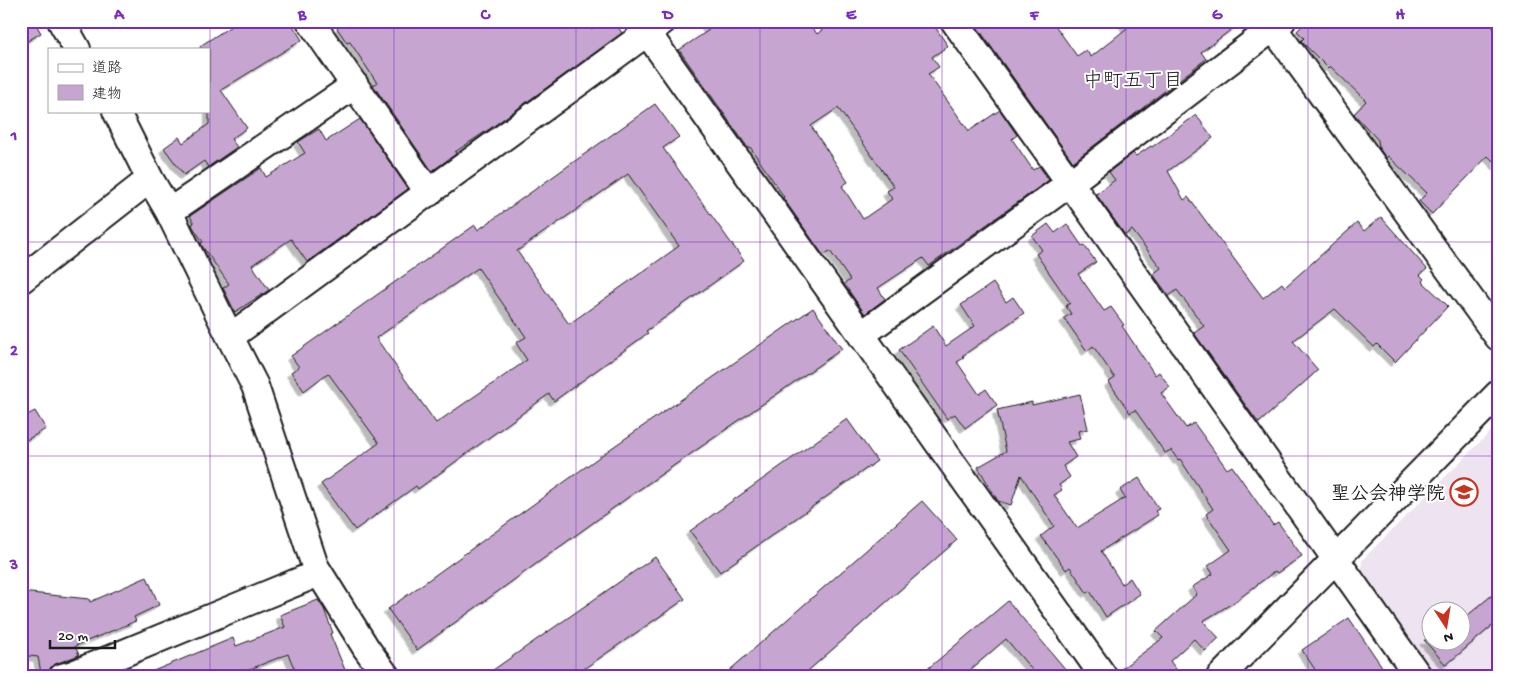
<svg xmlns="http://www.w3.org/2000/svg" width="1519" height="698" font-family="'Gochi Hand','Klee One',sans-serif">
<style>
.built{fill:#eee4f1;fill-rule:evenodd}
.building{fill:#c6a6d1;stroke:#1c1c1c;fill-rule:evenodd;filter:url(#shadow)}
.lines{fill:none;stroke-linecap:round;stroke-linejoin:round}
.minor-casing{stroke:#1c1c1c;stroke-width:30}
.minor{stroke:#fff;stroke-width:26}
.grid{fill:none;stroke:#7b2cbf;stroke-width:1;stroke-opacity:0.55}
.labels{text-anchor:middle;stroke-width:4;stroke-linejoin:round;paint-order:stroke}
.poi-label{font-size:19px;font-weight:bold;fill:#1c1c1c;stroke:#fff;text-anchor:end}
.neighbourhood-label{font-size:20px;fill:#1c1c1c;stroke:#fff}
.neatline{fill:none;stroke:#7b2cbf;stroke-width:2}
.grid-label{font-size:16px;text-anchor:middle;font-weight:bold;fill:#7b2cbf}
</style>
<defs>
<filter id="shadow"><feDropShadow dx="-4.5" dy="4.5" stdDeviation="0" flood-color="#0004"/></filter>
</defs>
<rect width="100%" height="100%" fill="#fff"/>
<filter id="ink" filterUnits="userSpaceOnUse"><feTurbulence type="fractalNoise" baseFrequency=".02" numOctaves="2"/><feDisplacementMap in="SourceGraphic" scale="10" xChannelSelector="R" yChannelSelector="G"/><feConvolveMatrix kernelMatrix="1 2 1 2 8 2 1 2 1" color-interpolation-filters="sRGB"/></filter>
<g filter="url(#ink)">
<path class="built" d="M1498,424V677H1428L1361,582L1362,560ZM1432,610H1462V640H1432Z"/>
<path class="building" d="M21,21H34L41,33L21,45Z
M239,21H290L302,40L221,90L247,128L231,139L237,147L208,167L204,161L184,175L164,148L179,137L183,143L209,124V49H202L200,46Z
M348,21H586L591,29L602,21H614L622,33L491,128L455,152L456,154L432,171L373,85L377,83L350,42L347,43L337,28Z
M703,21H808L817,34L833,21H931L948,46L932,57L939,67L928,74L969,131L1000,110L1017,135L1012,139L1033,170L1039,166L1049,180L929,266L923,258L878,288L885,299L865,314L844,284L850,280L830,251L823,255L783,198L784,197L750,147L748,148L679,50L709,30ZM838,108L894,187L887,191L892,199L863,219L842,186L848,182L811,126Z
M973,21H1052L1077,56L1086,50L1091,57L1127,28L1122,21H1243L1201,52L1206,59L1073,162Z
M1307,21H1486L1498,33V166L1488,156L1432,214L1419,201L1427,193L1388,156L1386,158L1379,148L1378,140L1354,114L1366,101L1330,66L1328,68L1301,41L1304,38L1297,31Z
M655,104L679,137L663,148L744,261L646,331L648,333L554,401L549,394L418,489L416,486L355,530L321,484L379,443L328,373L304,391L291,372L299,367L291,356L475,225L478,230ZM628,174L679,246L569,324L517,251ZM478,268L526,337L516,343L527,360L436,423L376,338Z
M1196,115L1213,138L1168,171L1184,200L1188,197L1263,298L1282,283L1285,287L1357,223L1364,231L1381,217L1427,269L1420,275L1424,279L1422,281L1448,306L1395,362L1377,344L1374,347L1335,309L1293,341L1318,370L1259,423L1254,417L1194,333L1204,326L1177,290L1169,296L1153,274L1161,268L1132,230L1125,235L1096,194L1115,180L1109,172L1133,153L1136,156L1151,146L1152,147Z
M360,119L408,189L307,262L291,239L252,265L269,290L235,312L223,288L229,284L202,246L201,243L203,242L193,227L192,224L194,223L190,216L261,168L266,177L305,153L298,142L319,129L326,141Z
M1048,224L1055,233L1067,224L1082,246L1084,245L1096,262L1078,274L1104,311L1111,307L1124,325L1122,326L1155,375L1159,372L1170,387L1161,393L1186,428L1194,423L1227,469L1232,466L1273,525L1278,522L1302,556L1277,573L1275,571L1236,601L1203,621L1219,638L1205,651L1194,639L1170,661L1176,669L1165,677H1119L1117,672L1163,638L1156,631L1197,594L1192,587L1213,574L1208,566L1231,550L1206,514L1213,509L1180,459L1178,460L1171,450L1165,453L1135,410L1130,413L1109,382L1115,378L1093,346L1087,351L1064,318L1071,314L1066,306L1070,303L1036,254L1042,250L1032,236Z
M993,283L1006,302L1013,297L1024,313L962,356L964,358L957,362L979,394L986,389L997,405L965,428L955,414L947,419L899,350L933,326L946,346L975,326L961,305Z
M813,308L842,349L630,496L417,650L388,609L613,447Z
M1080,394L1088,429L1078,431L1080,439L1067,442L1076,457L1063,466L1070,477L1059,485L1062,490L1054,495L1077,528L1125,498L1120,490L1139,478L1159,509L1155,511L1158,515L1101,551L1122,584L1130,578L1140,594L1106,617L1090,591L1087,593L1070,567L1066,570L1041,536L1054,526L1021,475L1011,505L998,501L978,467L1006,451L997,410L1032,402V405Z
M35,411L46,429L21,443V418Z
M847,419L877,461L720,572L690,531Z
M922,501L957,540L801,677H722Z
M655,557L685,599L572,677H483Z
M147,577L159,605L134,617L136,621L75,646L79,655L58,663L52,666L48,672L41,673L38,657L21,655V592L89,599L90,602Z
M1498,590V621L1446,665L1424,640H1462V620Z
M318,600L324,609L333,633L330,634L348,677H298L288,654L230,677H139L233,638L236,646L285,627L280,615Z
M1008,601L1072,677H1038L1006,639L962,677H918Z
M1349,618L1389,677H1320L1302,650Z"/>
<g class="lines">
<g class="minor-casing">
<path id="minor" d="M61,21L77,49
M310,21L429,193
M639,21L1104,677
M954,21L1070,183L1419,677
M1274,29L1498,337
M116,111L150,179L169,212L230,337L255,386L315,566L366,648L387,677
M169,212L355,85
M21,280L150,179
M861,335L1070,183L1282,21
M230,337L663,21
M62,677L73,674L319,573
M1220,677L1498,394"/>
</g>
<use href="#minor" class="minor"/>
</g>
</g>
<path class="grid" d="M210,21V677M394,21V677M576,21V677M760,21V677M942,21V677M1126,21V677M1308,21V677M21,242H1498M21,456H1498"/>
<defs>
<g id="school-ring" transform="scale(1.4375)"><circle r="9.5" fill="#fff" stroke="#c8321e" stroke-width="1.5"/><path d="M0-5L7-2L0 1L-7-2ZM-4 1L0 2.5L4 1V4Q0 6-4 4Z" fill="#c8321e"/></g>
</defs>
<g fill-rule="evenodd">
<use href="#school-ring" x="1464" y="492"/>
</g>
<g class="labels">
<g class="poi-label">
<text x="1445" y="499">聖公会神学院</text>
</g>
<g class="neighbourhood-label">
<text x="1133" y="86">中町五丁目</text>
</g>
</g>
<rect width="1519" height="698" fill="none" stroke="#fff" stroke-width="55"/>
<rect x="48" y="48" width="162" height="65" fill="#ffffff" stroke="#a4a4a4"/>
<rect x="58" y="64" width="25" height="8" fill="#ffffff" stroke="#a4a4a4"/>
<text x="92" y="72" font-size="15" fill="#1c1c1c">道路</text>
<rect x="58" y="85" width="25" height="15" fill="#c6a6d1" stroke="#a4a4a4"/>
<text x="92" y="98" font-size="15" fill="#1c1c1c">建物</text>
<g transform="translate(1446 626) rotate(168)"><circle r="24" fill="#ffffff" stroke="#a4a4a4"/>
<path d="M0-4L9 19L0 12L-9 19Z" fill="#c8321e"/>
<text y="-8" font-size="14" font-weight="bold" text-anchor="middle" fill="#1c1c1c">N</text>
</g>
<path d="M50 640v8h65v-8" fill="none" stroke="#1c1c1c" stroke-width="2.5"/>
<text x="58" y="640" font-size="15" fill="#1c1c1c" stroke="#ffffff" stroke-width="4" paint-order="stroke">20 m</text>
<rect x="28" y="28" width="1464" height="642" class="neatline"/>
<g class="grid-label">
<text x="119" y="19">A</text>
<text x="302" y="19">B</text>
<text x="485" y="19">C</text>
<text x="668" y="19">D</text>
<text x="851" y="19">E</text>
<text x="1034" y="19">F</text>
<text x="1217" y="19">G</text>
<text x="1400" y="19">H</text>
<text x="14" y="140">1</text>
<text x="14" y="355">2</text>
<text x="14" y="569">3</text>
</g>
</svg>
